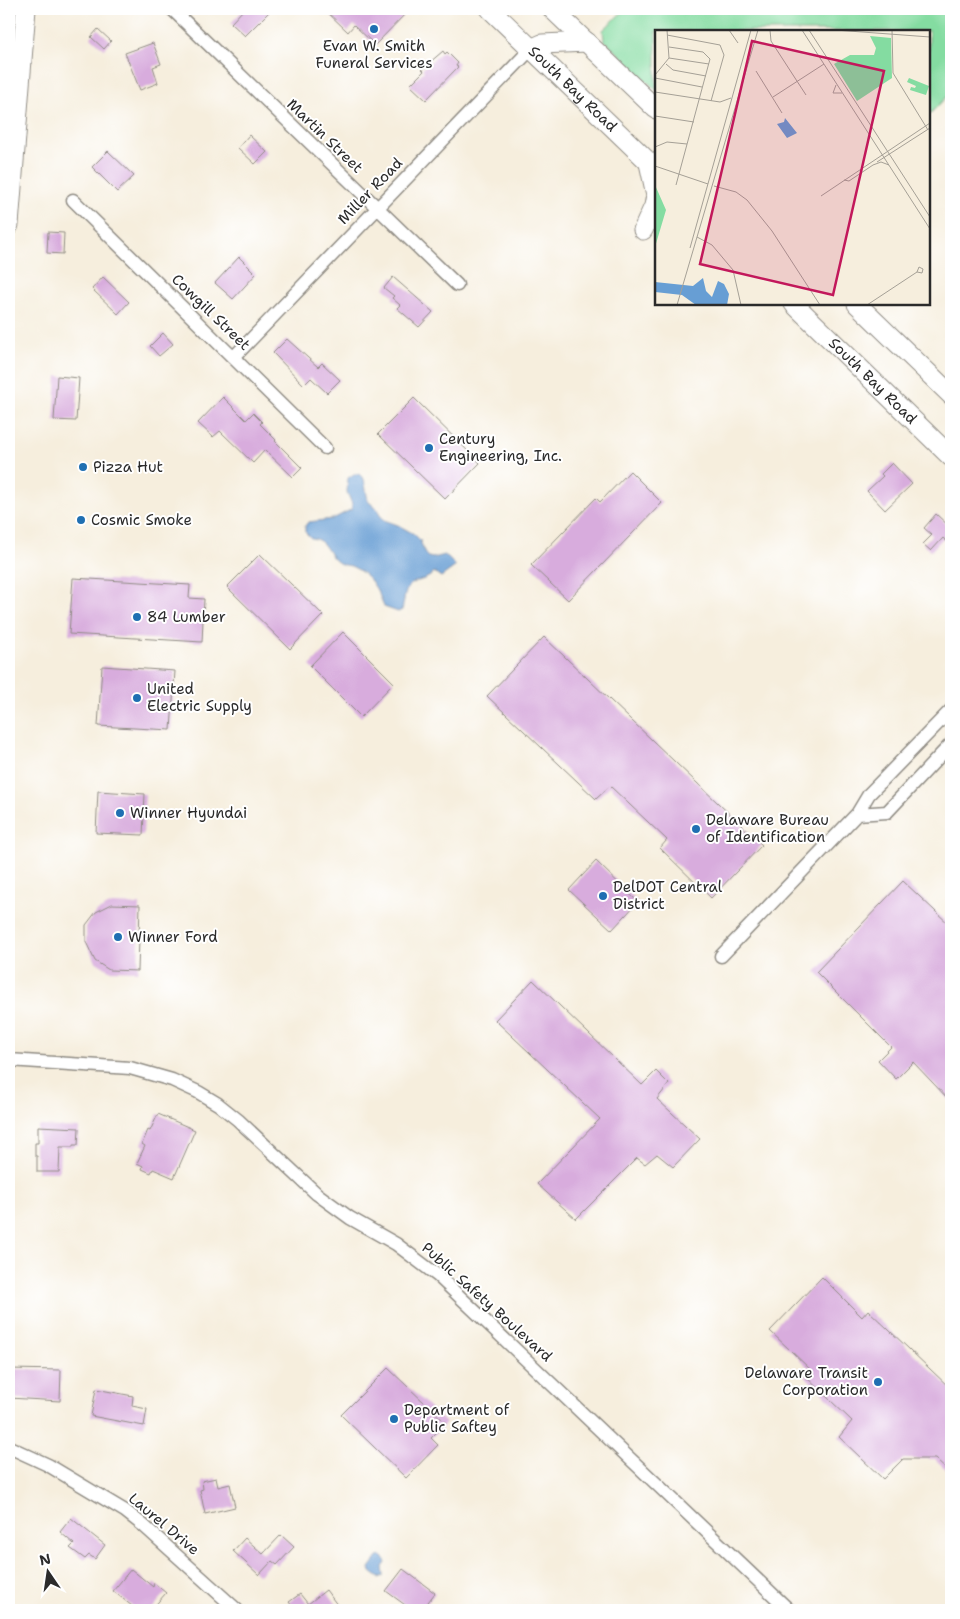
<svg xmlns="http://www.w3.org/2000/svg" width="960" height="1619" font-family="'Shantell Sans',sans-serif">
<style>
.green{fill:#84dca1;stroke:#588466}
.water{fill:#679ed4;stroke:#496480}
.building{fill:#d8acdd}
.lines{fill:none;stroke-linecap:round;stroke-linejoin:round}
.minor-casing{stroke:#908c84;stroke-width:15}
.highway-casing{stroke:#908c84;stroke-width:21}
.minor{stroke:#fff;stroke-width:12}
.highway{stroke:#fff;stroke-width:19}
.poi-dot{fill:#1f6fb2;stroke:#fff;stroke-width:2}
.labels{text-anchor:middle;stroke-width:4;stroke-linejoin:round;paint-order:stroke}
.poi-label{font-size:15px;fill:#2b2b2b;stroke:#fff;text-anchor:start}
.street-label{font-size:15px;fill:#2b2b2b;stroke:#fff}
.inset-road{fill:none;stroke:#a5a096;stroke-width:1}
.view{fill:#c2185b;fill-opacity:0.15;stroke:#c2185b;stroke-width:2.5}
.inset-edge{fill:none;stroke:#2b2b2b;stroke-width:2.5}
</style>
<rect width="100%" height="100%" fill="#fff"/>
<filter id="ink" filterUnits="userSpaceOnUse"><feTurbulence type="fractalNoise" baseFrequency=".02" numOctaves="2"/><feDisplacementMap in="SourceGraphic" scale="10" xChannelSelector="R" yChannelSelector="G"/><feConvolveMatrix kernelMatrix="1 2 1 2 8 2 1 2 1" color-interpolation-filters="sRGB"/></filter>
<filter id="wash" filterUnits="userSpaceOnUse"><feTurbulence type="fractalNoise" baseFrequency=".0096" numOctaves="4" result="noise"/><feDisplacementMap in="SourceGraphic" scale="20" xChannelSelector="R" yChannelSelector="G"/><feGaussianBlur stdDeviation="1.12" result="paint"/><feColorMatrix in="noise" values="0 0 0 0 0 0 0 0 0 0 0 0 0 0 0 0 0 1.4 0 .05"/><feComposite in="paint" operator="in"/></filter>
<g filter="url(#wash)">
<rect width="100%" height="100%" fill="#f6eedd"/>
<path class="green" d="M626,9H951V92L929,115V31H656V90L604,40L603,30Z"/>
<path class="water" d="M354,474H359L364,479L368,501L378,510L380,515L384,520L398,525L414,534L420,540L425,554L428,557L433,558L445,555L456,566L441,577L434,572C428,581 416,579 409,586C404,592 404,603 402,610L398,612L384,607C378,589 370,574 351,566C347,565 342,565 339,563C327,556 327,539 311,538L305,532V526L308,522L333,519L352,509V504L347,492L348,478Z
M382,1556L384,1558L386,1563L383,1567L384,1576L379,1578L371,1572L370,1568L378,1557Z"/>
<g id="blocks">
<path class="building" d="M244,9H272L245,36L231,23Z
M324,9H410L375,45L354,25L348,32Z
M98,29L111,41L104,49L91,37Z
M153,43L161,64L153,67L158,83L140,90L125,53Z
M443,51L445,54L447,52L458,63L456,66L458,67L426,100L410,85L424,71L422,69Z
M249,135L267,152L255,164L238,148Z
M108,151L134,176L117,192L92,167Z
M48,232L64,233L63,254L47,253Z
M239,257L256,274L233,299L215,283Z
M103,277L129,302L118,314L92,289Z
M393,277L433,312L419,327L397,308L400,305L392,298L394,296L384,288Z
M163,333L173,344L159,356L150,346Z
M287,339L318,367L322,363L340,380L327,393L311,378L304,385L273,353Z
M57,376L79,378L76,421L54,420Z
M223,397L246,420L253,413L262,422L260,424L276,440L275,441L302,468L293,477L265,450L253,463L220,431L213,437L198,423Z
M414,398L480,463L445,499L378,434Z
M892,463L912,484L885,510L867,491L883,476L881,474Z
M630,471L662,503L568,600L531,565L596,498L600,502Z
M936,514L951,528V545L943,538L931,551L923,544L932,535L924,528Z
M260,554L323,615L290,649L227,587Z
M73,578L190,585L189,598L204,599L202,642L69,634Z
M343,632L394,683L361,717L310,666Z
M544,637L762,845L711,898L660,848L667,840L610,786L596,799L487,696Z
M102,666L175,671L171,730L98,726Z
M98,791L145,794L143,835L96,833Z
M596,861L638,902L612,930L569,890Z
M903,881L951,926V1102L913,1062L896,1079L878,1060L891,1047L816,972Z
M112,904L140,905L138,971L109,970L95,961L86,942V925L96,912Z
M533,980L642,1085L656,1071L669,1084L657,1099L700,1139L673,1167L657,1154L645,1164L637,1158L576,1219L537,1184L600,1119L495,1020Z
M158,1114L195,1130L174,1178L153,1169L151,1173L142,1169L143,1166L137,1163L145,1146L142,1144L148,1130L150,1131Z
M38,1126L79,1128L78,1145H73V1147H60L59,1172H37V1156H35V1143H38Z
M822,1277L862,1317L868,1310L951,1389V1474L935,1459H903L883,1479L839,1437L852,1421L805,1376L811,1370L770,1331Z
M388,1368L446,1423L431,1438L438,1445L406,1478L341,1415Z
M10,1369L61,1370L60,1401L9,1398Z
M96,1389L133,1396L132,1406L147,1409L144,1426L91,1416Z
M216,1478L218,1487L230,1484L235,1507L205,1514L200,1490L203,1489L202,1481Z
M71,1518L105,1545L95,1559L89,1555L85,1559L70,1548L74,1544L60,1532Z
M281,1535L294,1547L277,1565L272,1561L259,1575L233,1551L245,1538L263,1554Z
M131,1569L153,1587L154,1583L166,1593L151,1610H137L113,1591Z
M403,1569L435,1593L422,1610H412L386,1591Z
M326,1590L338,1606L332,1610H295L289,1602L300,1594L308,1604Z"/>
</g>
</g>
<g filter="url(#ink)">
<use href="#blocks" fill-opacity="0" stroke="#908c84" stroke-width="1"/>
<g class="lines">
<g class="minor-casing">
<path id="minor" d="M172,9L457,285
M73,200L325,448
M234,357L531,49
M857,814L887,812L951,744
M721,956L857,814L869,794L951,710
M9,1060L130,1068L172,1080L198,1092L218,1104L238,1120L317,1194L350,1218L396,1244L438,1276L789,1610
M9,1447L48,1465L125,1511L144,1526L237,1610"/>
</g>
<g class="highway-casing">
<g id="highway">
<path id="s1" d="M490,9L656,169"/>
<path d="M552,9L656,109"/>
<path d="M531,49L542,44L587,42"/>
<path d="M9,225L26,9"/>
<path d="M643,230L654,206L656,195L649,163"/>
<path id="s2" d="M794,304L951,457"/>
<path d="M857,304L951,395"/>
</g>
</g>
<use href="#minor" class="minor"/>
<use href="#highway" class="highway"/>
</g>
</g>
<g class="poi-dot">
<circle cx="374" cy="29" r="5"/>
<circle cx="429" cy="448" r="5"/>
<circle cx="83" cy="467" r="5"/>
<circle cx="81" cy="520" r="5"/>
<circle cx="137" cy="617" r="5"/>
<circle cx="137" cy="698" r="5"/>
<circle cx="120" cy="813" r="5"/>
<circle cx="696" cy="829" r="5"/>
<circle cx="603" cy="896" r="5"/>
<circle cx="118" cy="937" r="5"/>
<circle cx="878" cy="1382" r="5"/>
<circle cx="394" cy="1419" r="5"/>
</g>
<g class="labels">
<g class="poi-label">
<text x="374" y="51" text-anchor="middle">Evan W. Smith<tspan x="374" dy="17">Funeral Services</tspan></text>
<text x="439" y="444">Century<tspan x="439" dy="17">Engineering, Inc.</tspan></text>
<text x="93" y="472">Pizza Hut</text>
<text x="91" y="525">Cosmic Smoke</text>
<text x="147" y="622">84 Lumber</text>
<text x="147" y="694">United<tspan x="147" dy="17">Electric Supply</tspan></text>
<text x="130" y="818">Winner Hyundai</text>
<text x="706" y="825">Delaware Bureau<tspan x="706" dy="17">of Identification</tspan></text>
<text x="613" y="892">DelDOT Central<tspan x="613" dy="17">District</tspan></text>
<text x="128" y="942">Winner Ford</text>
<text x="868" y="1378" text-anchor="end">Delaware Transit<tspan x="868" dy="17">Corporation</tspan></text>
<text x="404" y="1415">Department of<tspan x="404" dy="17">Public Saftey</tspan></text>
</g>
<g class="street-label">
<text dy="5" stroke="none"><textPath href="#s1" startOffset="115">South Bay Road</textPath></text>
<text transform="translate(325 136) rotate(44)" y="5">Martin Street</text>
<text transform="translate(370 191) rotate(-46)" y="5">Miller Road</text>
<text transform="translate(211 312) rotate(44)" y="5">Cowgill Street</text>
<text dy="5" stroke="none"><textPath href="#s2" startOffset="110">South Bay Road</textPath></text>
<text transform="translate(487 1302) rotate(42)" y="5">Public Safety Boulevard</text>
<text transform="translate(164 1524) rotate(40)" y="5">Laurel Drive</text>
</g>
</g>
<g transform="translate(655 30)">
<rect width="275" height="275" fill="#f6eedd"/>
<path d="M215,6L236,8L237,48L202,71L179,34L195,25H219L221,18ZM254,48L274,56L271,65L255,60L256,57L260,58L261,56L252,52ZM0,155L11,180L0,217Z" fill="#84dca1"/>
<path d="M130,88L142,103L132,108L122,94L129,92ZM48,248L51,261L57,267L63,251L69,254L74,264L72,275H41L27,265L0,262V252L38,256Z" fill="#679ed4"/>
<path class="inset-road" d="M74,0L83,13M115,0L116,11L151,65M147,0L275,199M154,0L275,187M180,0L275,7M237,0L238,43L273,100M12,5L65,15L69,25L56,71M14,17L48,22L55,29L21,155M14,28L54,34M11,34L18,40L51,46M101,41L127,83M0,45L14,28L12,0M0,48L47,57M181,55L178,63H187M0,62L65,72L76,68M118,67L169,34M0,86L39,92M0,117L12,112L32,114M222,132L275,98M218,135L226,132L234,135M0,136L53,154M189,150L194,151L218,135M59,156L81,162L92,170L117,201L165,275M166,166L275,93M42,207L57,215L78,240L86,275M35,218L96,0M22,275L103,0M212,275L262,242L264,237L268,239L267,243L262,242"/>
<path class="view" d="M97,11L229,41L178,265L45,234Z"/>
<rect width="275" height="275" class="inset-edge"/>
</g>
<rect width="960" height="1619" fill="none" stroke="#fff" stroke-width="30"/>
<g transform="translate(48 1572) rotate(347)" stroke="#ffffff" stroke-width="4" paint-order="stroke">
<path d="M0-4L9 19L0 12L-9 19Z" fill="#2b2b2b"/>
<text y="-8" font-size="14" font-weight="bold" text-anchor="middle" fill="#2b2b2b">N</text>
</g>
</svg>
